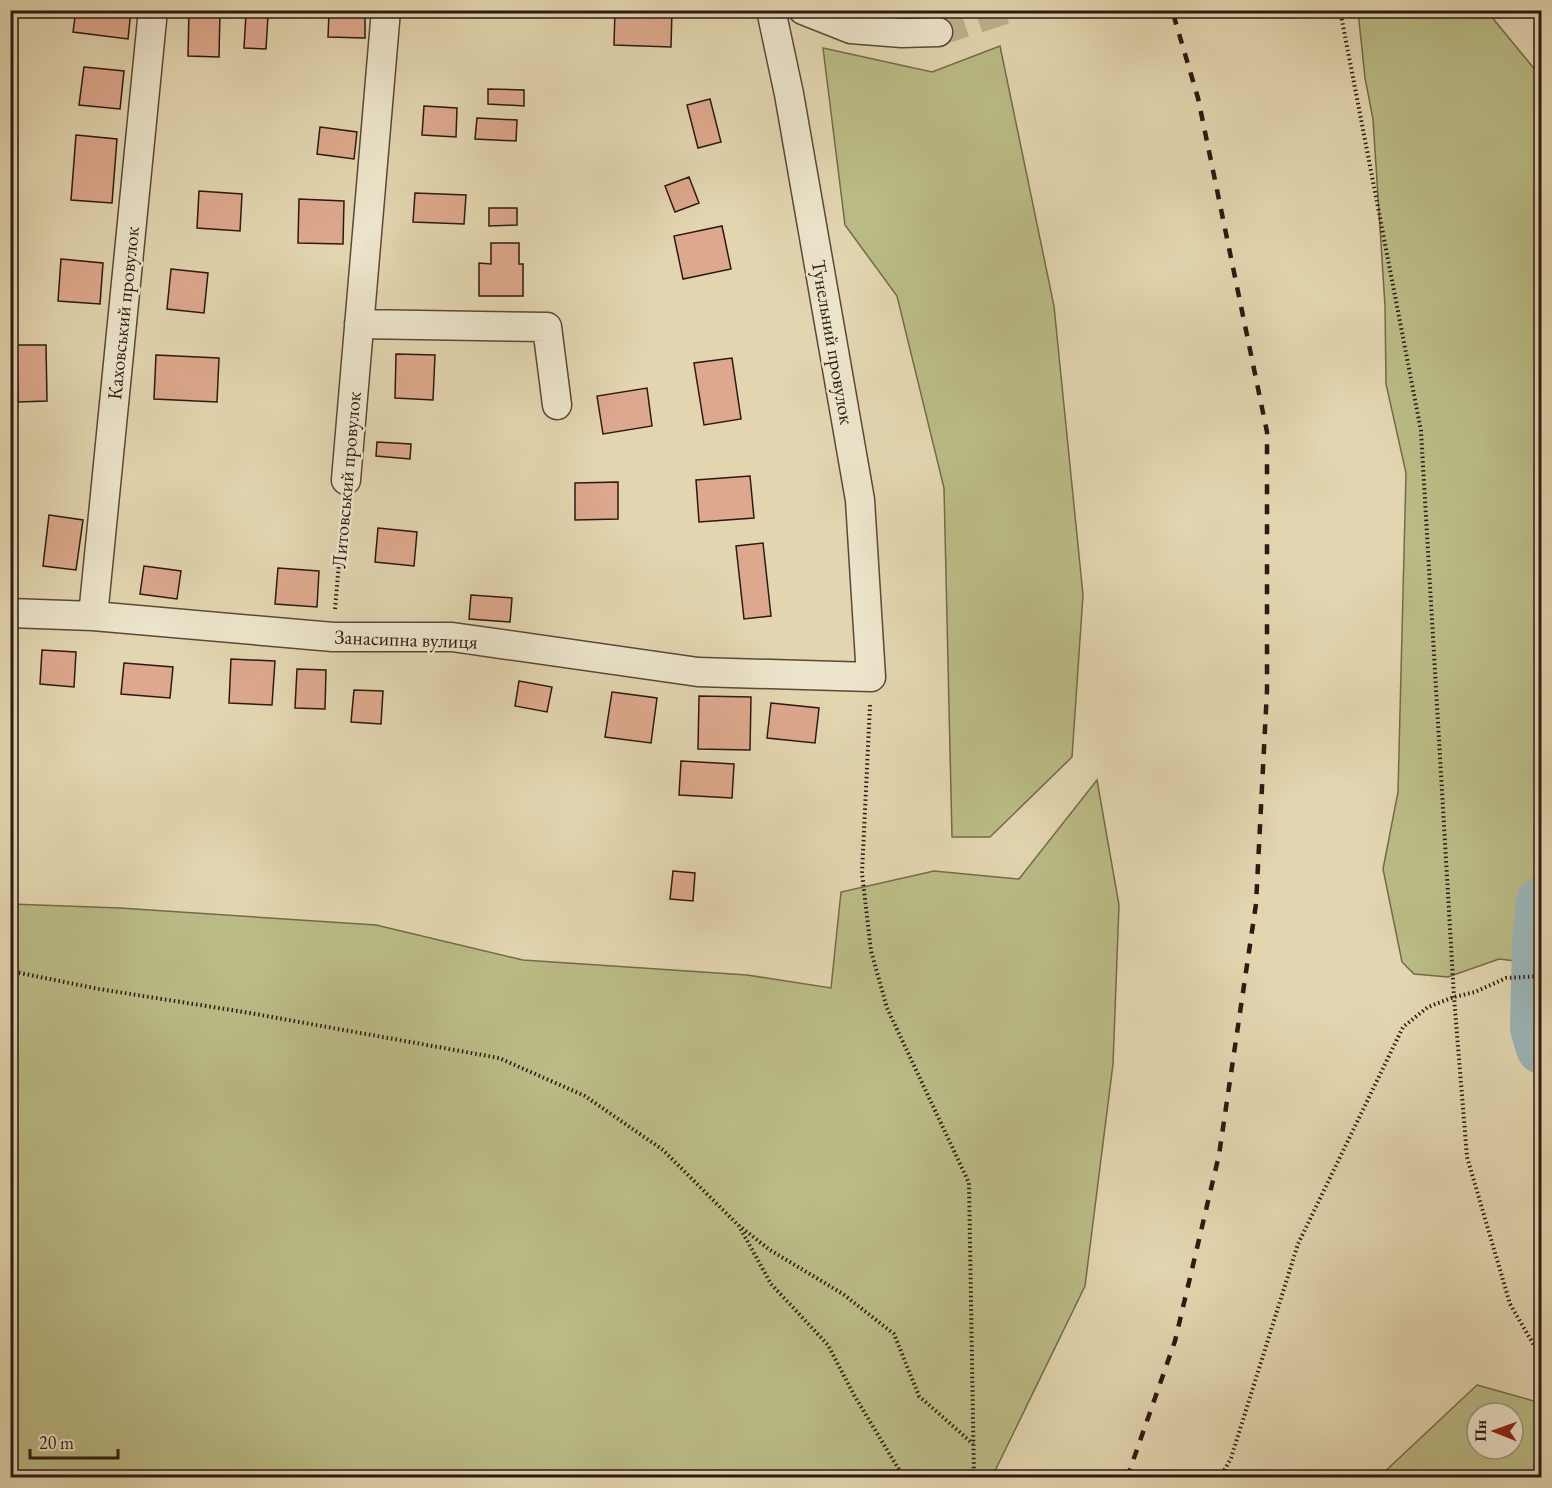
<svg xmlns="http://www.w3.org/2000/svg" width="1552" height="1488" font-family="'EB Garamond',serif">
<style>
.green{fill:#babb86;stroke:#746a4b;stroke-width:1.5;fill-rule:evenodd}
.lines{fill:none;stroke-linecap:round;stroke-linejoin:round}
.river{stroke:#9bb5b7;stroke-width:52}
.building{fill:#dda88d;stroke:#2e1910;stroke-width:1.5}
.street-tunnel{stroke:#beaf8f;stroke-width:28;stroke-dasharray:28 14;stroke-linecap:butt}
.street-casing{stroke:#5b4838;stroke-width:31}
.path{stroke:#2e1910;stroke-width:4;stroke-dasharray:1.5 3;stroke-linecap:butt}
.street{stroke:#ece4cb;stroke-width:28}
.rail{stroke:#2e1910;stroke-width:4.5;stroke-dasharray:10 10;stroke-linecap:butt}
.labels{text-anchor:middle;stroke-width:5;stroke-linejoin:round;paint-order:stroke}
.street-label{font-size:20px;fill:#2e1910;stroke:#ece4cb}
</style>
<rect width="100%" height="100%" fill="#e2d5af"/>
<filter id="stains"><feTurbulence type="fractalNoise" baseFrequency=".00333" numOctaves="4"/><feColorMatrix values="0 0 0 0 .2 0 0 0 0 .09 0 0 0 0 .02 0 0 0 .5 -.17"/></filter>
<radialGradient id="worn" r=".72"><stop offset=".6" stop-color="#630" stop-opacity="0"/><stop offset="1" stop-color="#630" stop-opacity=".3"/></radialGradient>
<path class="green" d="M1358,11H1489L1495,21L1541,77V964L1499,959L1448,977L1414,974L1402,962L1383,869L1398,792L1406,473L1386,384L1385,306L1373,119L1365,78Z
M1000,46L1054,306L1083,595L1072,757L990,837H952L944,488L897,296L845,225L823,48L932,72Z
M1097,780L1119,905L1113,1064L1085,1286L992,1477H11V904L120,908L376,925L523,960L747,975L831,988L841,892L934,871L1019,879Z
M1477,1385L1541,1403L1536,1477H1379ZM1477,1413H1513V1449H1477Z"/>
<g class="lines">
<path class="river" d="M1542,902L1538,943L1536,1028L1542,1048"/>
</g>
<path class="building" d="M76,10H131L128,39L73,32Z
M189,10L220,11L219,57L188,56Z
M615,10H672L671,47L614,45Z
M329,13L365,14V38L328,37Z
M246,14L268,16L266,49L244,48Z
M84,67L124,71L120,109L79,105Z
M488,89L524,90V106L488,104Z
M710,99L721,142L698,148L687,105Z
M424,106L457,108L456,137L422,135Z
M477,118L517,120L516,141L475,139Z
M320,127L357,132L354,159L317,154Z
M76,135L117,139L112,203L71,200Z
M689,177L699,203L675,212L665,186Z
M199,191L242,194L240,231L197,228Z
M415,193L466,195L464,224L413,222Z
M299,199L344,201L343,244L298,243Z
M489,208H517V225L489,226Z
M722,226L731,269L683,279L674,236Z
M491,243H519V264H523V296H479V263L491,264Z
M61,259L103,263L100,304L58,301Z
M171,269L208,273L204,313L167,309Z
M17,345H46L47,401L18,402Z
M396,354L435,355L433,400L395,398Z
M156,355L219,358L217,402L154,399Z
M732,358L741,419L704,425L694,363Z
M647,388L652,426L603,434L597,396Z
M377,442L411,444L410,459L376,456Z
M750,476L754,518L699,522L696,480Z
M618,482V519L575,520V483Z
M49,515L83,520L76,570L43,566Z
M378,528L417,532L414,566L375,562Z
M763,543L771,616L744,619L736,546Z
M144,566L181,571L177,599L140,594Z
M278,568L319,571L317,607L275,604Z
M471,595L512,598L510,622L469,619Z
M42,650L76,652L74,687L40,684Z
M231,659L275,661L272,705L229,703Z
M124,663L173,667L170,698L121,694Z
M297,669L326,670L325,709L295,708Z
M519,681L552,687L547,712L515,706Z
M354,690L383,691L381,724L351,722Z
M612,692L657,698L651,743L605,737Z
M699,696L751,697L750,750L698,749Z
M771,703L819,708L815,743L767,738Z
M681,761L734,764L732,798L679,795Z
M673,871L695,873L693,901L670,899Z"/>
<g class="lines">
<path class="street-tunnel" d="M938,32L1005,10"/>
<g class="street-casing">
<path id="street" d="M803,10L851,29L902,33L938,32
M359,324L547,327L557,405
M346,480L386,10
M10,613L93,616L333,637H452L698,672L871,677L860,500L789,94L771,10
M93,616L153,10"/>
</g>
<path class="path" d="M1340,10L1421,431L1454,997L1467,1157L1510,1304L1542,1359
M335,609L344,506
M870,705L862,873L871,951L887,1008L969,1183L974,1478
M10,971L99,989L244,1012L499,1058L585,1096L663,1150L739,1226L771,1284L828,1345L854,1395L904,1478
M742,1228L770,1250L843,1294L894,1334L919,1396L973,1444
M1539,1442L1542,1443
M1220,1478L1231,1458L1298,1244L1403,1027L1428,1007L1454,997L1475,992L1506,978L1542,976"/>
<use href="#street" class="street"/>
<path class="rail" d="M1127,1478L1175,1341L1219,1155L1256,904L1267,690V432L1198,98L1172,10"/>
</g>
<g class="labels">
<g class="street-label">
<text transform="translate(123 313) rotate(-84)" y="7">Каховський провулок</text>
<text transform="translate(833 342) rotate(80)" y="7">Тунельний провулок</text>
<text transform="translate(346 480) rotate(-85)" y="7">Литовський провулок</text>
<text transform="translate(406 639) rotate(2)" y="7">Занасипна вулиця</text>
</g>
</g>
<rect width="1552" height="1488" fill="none" stroke="#e2d5af" stroke-width="36"/>
<rect x="12" y="12" width="1528" height="1464" fill="none" stroke="#2e1910" stroke-width="3"/>
<rect x="18" y="18" width="1516" height="1452" fill="none" stroke="#2e1910" stroke-width="1.5"/>
<g transform="translate(1495 1431) rotate(271)"><circle r="28" fill="#ece4cb" stroke="#a09380" stroke-width="1.5"/>
<path d="M0-4.5L10 22L0 15L-10 22Z" fill="#8f2418"/>
<text y="-9" font-size="16" font-weight="bold" text-anchor="middle" fill="#2e1910">Пн</text>
</g>
<path d="M30 1449v9h88v-9" fill="none" stroke="#2e1910" stroke-width="3"/>
<text x="39" y="1449" font-size="18" fill="#2e1910" stroke="#ece4cb" stroke-width="4.5" paint-order="stroke">20 m</text>
<rect width="100%" height="100%" filter="url(#stains)"/>
<rect width="100%" height="100%" fill="url(#worn)"/>
</svg>
